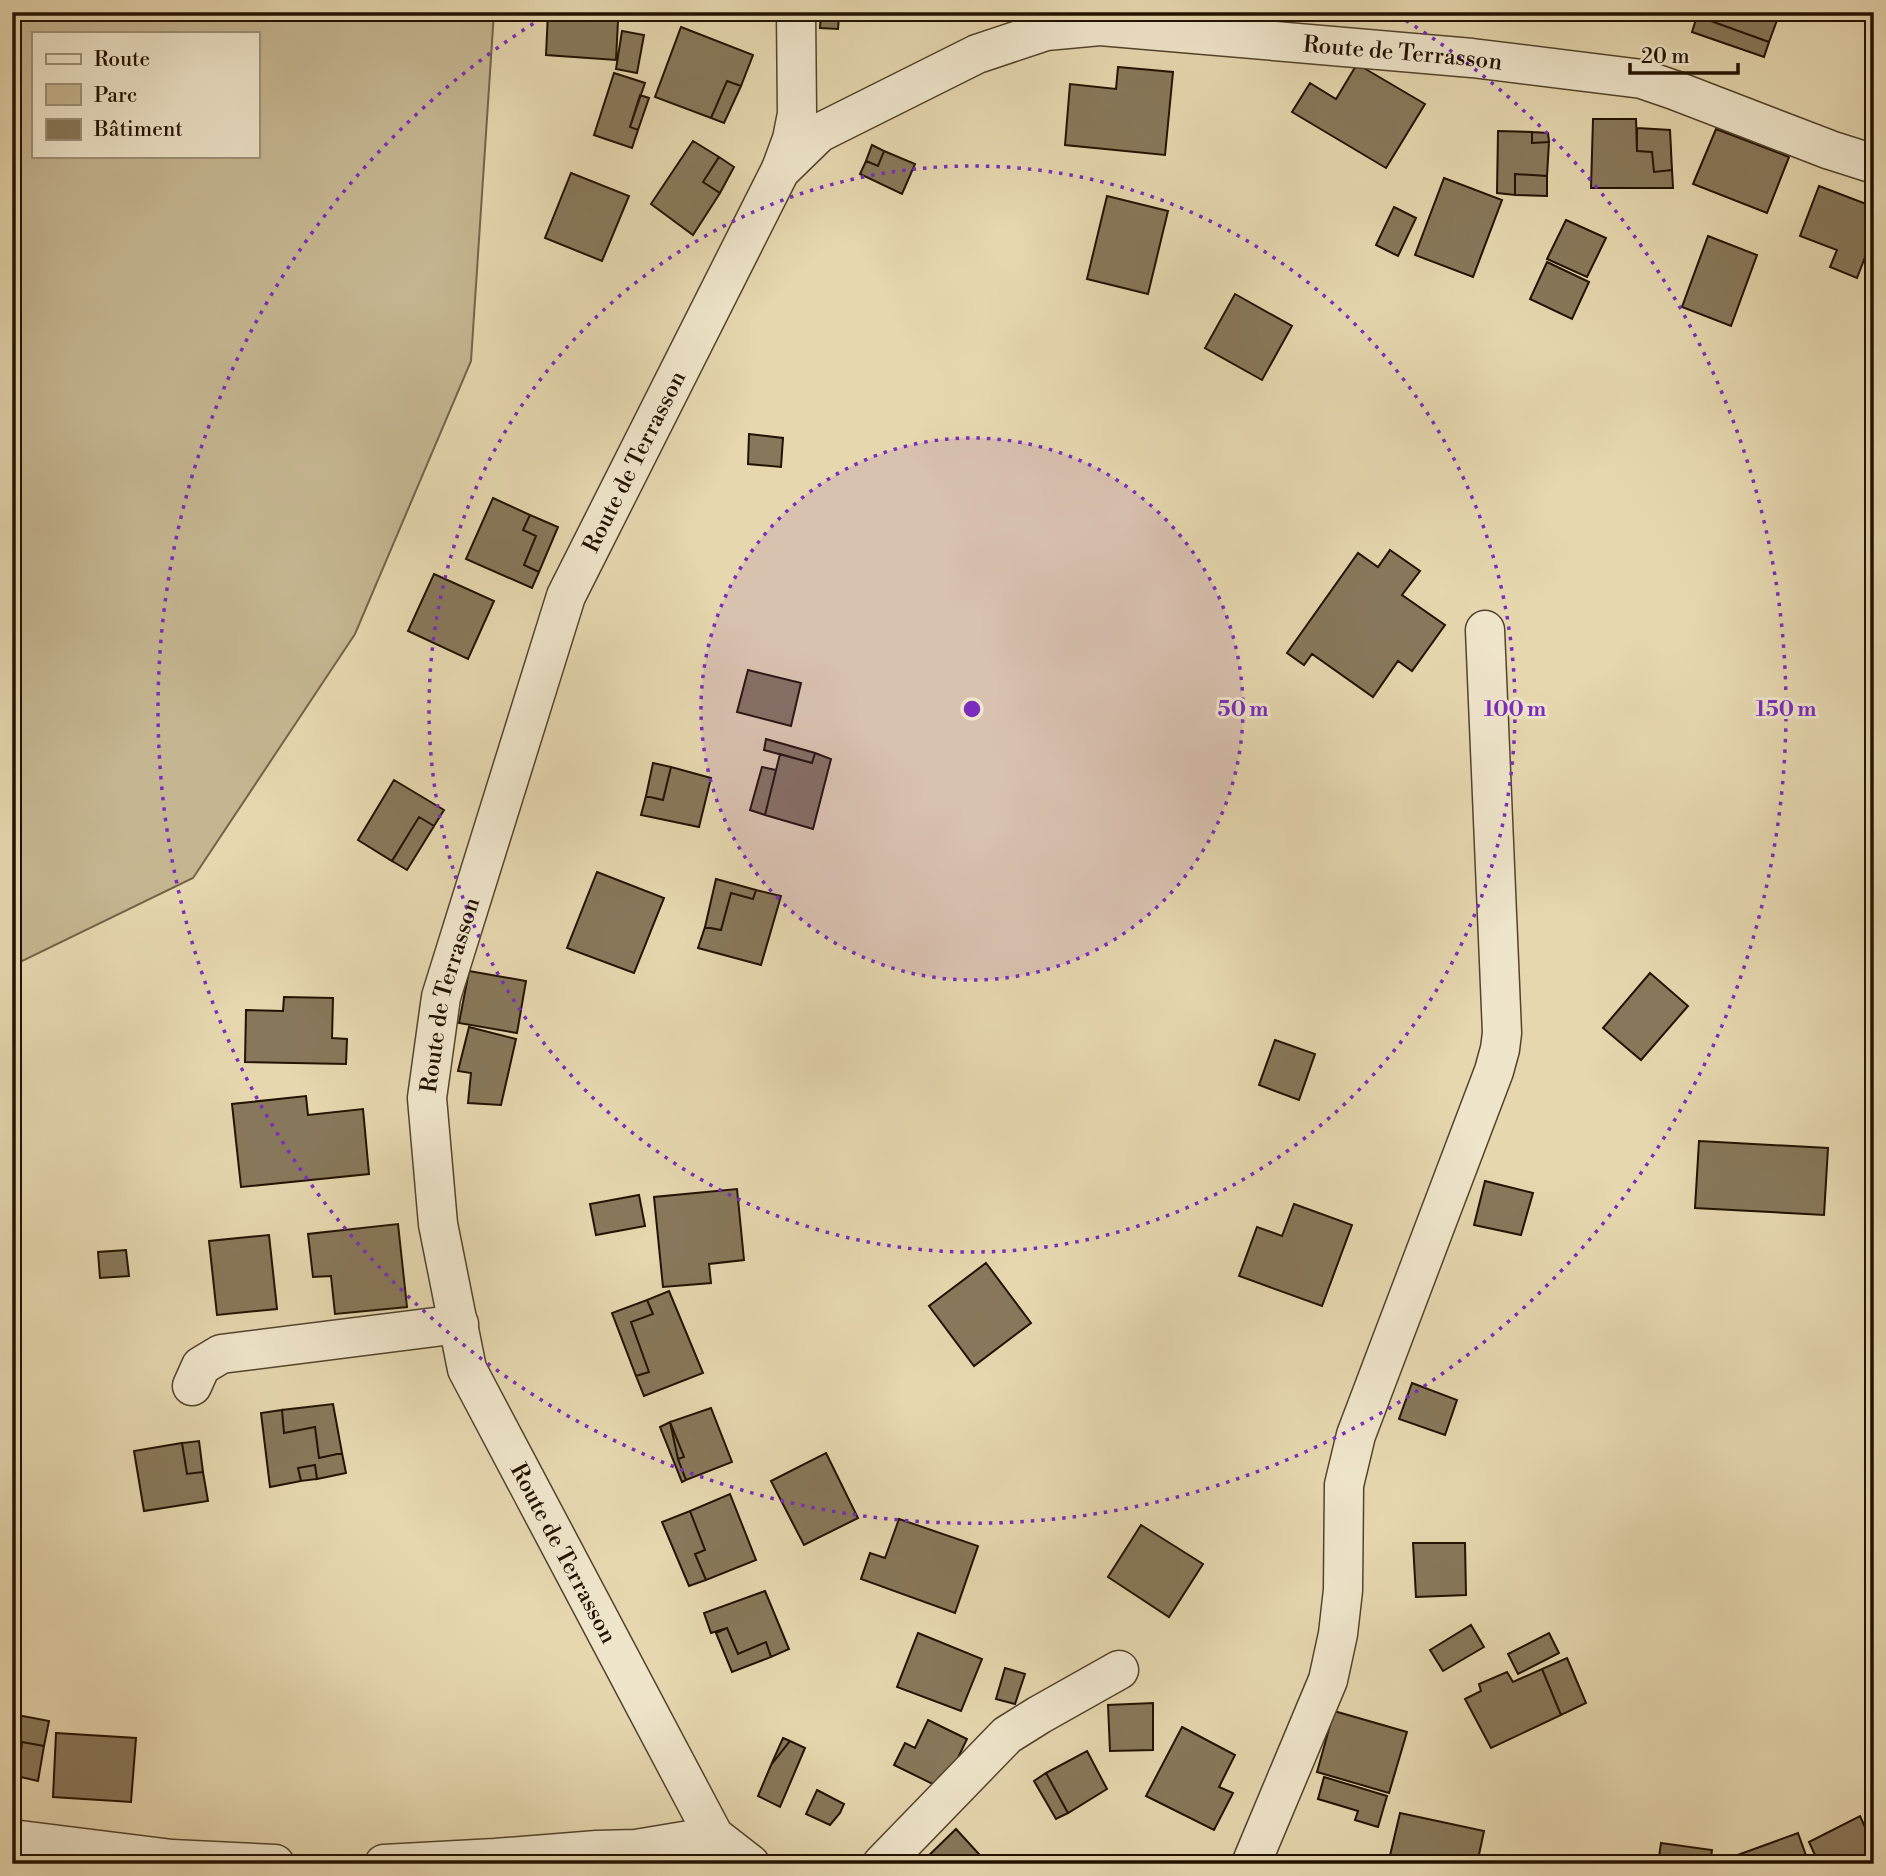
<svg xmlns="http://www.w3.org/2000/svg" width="1886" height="1876" font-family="'Libre Bodoni',serif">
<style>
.green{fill:#c5b691;stroke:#746448;stroke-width:2;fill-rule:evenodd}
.building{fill:#88785b;stroke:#221200;stroke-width:2}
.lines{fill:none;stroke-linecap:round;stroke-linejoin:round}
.minor-casing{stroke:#53432c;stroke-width:41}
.minor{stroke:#efe5cb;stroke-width:38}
.ring{fill:none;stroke:#7b2cbf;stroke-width:3.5;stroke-dasharray:3.5 7}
.labels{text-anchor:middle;stroke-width:6;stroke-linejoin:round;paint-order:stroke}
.street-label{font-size:23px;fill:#221200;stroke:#efe5cb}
.centre{fill:#7b2cbf;stroke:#efe5cb;stroke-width:3.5}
.ring-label{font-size:21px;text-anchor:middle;font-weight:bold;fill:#7b2cbf;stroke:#efe5cb;stroke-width:6;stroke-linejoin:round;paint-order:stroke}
</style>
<rect width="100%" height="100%" fill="#e6d7af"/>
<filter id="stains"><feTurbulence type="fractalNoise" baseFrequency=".00286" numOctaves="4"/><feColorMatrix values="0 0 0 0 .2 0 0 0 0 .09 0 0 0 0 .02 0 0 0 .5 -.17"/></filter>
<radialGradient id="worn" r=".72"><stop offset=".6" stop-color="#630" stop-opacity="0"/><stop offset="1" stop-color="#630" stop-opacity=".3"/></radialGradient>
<path class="green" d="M12,12H494L471,361L355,634L193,878L12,966ZM33,33H257V156H33Z"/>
<path class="building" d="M548,12H603L602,19L618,21L616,60L546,55Z
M603,12H619L618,21L602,19Z
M821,12H915V20L839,16L838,29L820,28Z
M1699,12H1780L1769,42L1697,16Z
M1697,16L1769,42L1764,57L1692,32Z
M681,27L753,55L741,86L727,81L711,118L655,97Z
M622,31L644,35L637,73L616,69Z
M1357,64L1425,104L1386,168L1292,112L1310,83L1336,99Z
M1118,67L1173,72L1165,155L1065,145L1070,84L1116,89Z
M614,73L645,83L630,127L638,130L632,148L594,135Z
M727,81L741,86L724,123L711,118Z
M640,95L649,98L638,130L630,127Z
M1593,119H1636L1637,151L1652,152L1654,172L1672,170L1673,188H1591Z
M1637,128L1670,130L1672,170L1654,172L1652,152L1637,151Z
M1716,129L1789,157L1767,213L1693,184Z
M1498,131L1532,132V143L1549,142L1547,176L1515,174V195L1497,193Z
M1532,132L1548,133L1549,142L1532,143Z
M693,141L719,157L703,182L720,193L693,235L651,204Z
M872,145L884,151L878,166L866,161Z
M884,151L915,164L902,194L860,174L866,161L878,166Z
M719,157L734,167L720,193L703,182Z
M571,173L629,196L602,261L545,238Z
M1515,174L1547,176V196L1515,195Z
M1444,178L1502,200L1473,277L1415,255Z
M1819,186L1874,207V234L1857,278L1830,267L1837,250L1800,236Z
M1107,196L1168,211L1148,294L1087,279Z
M1394,207L1416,218L1398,256L1376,245Z
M1566,220L1606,238L1587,277L1547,259Z
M1708,236L1757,255L1731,326L1682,307Z
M1547,262L1589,282L1572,319L1530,299Z
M1235,294L1292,326L1262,380L1205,348Z
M749,434L783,438L781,467L748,464Z
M493,498L530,515L523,530L536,536L524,565L539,572L532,588L466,559Z
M530,515L558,527L539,572L524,565L536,536L523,530Z
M1390,550L1420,571L1402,595L1445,625L1412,671L1398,661L1373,697L1312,654L1304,665L1287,653L1358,553L1378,567Z
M434,574L494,601L468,659L408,631Z
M748,670L801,683L791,726L737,712Z
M766,739L815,753L812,763L764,750Z
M815,753L831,759L813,829L765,815L780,754L812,763Z
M653,763L671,767L663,800L646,796Z
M671,767L711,778L699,827L641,815L646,796L663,800Z
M762,767L776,770L765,815L750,810Z
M394,780L444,810L434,826L419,817L392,861L358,840Z
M419,817L434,826L407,870L392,861Z
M597,872L664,898L634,973L567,948Z
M716,879L756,890L753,899L731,893L721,930L705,927Z
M756,890L781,896L761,965L698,948L705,927L721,930L731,893L753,899Z
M469,971L526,981L517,1033L459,1023Z
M1650,973L1688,1006L1641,1060L1603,1028Z
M284,997L333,998L332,1038L347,1039L346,1064L245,1062L246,1010L283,1011Z
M469,1027L516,1039L501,1105L468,1103L471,1073L458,1071Z
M1275,1040L1315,1054L1299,1100L1259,1085Z
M306,1096L308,1115L363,1109L369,1174L241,1187L232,1104Z
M1699,1141L1828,1148L1824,1215L1695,1208Z
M1485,1181L1533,1193L1521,1235L1474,1225Z
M737,1189L744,1260L709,1264L711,1283L663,1287L654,1197Z
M639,1195L645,1226L596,1235L590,1204Z
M1294,1204L1352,1225L1322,1306L1239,1276L1257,1227L1282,1236Z
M398,1224L407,1307L335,1314L331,1276L313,1277L308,1234Z
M269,1235L277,1309L217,1315L209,1241Z
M126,1250L129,1276L100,1278L98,1252Z
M986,1263L1031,1323L974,1366L929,1306Z
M669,1291L703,1373L644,1396L636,1376L649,1372L631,1322L653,1314L647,1300Z
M647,1300L653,1314L631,1322L649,1372L636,1376L612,1313Z
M1412,1383L1457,1400L1445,1435L1399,1419Z
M333,1404L342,1453L319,1458L315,1427L284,1433L282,1410Z
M711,1408L732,1462L686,1480L678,1459L684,1457L670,1422Z
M282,1410L284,1433L315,1427L319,1458L342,1453L346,1473L317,1479L315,1465L298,1468L301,1481L270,1487L261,1413Z
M670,1422L678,1459L686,1480L682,1482L660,1427Z
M670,1422L684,1457L678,1459Z
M199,1441L203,1472L187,1474L182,1443Z
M182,1443L187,1474L203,1472L208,1501L144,1511L134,1451Z
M826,1453L858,1518L804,1545L771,1481Z
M315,1465L317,1479L301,1481L298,1468Z
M730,1494L756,1560L706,1580L695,1554L705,1550L690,1511Z
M690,1511L705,1550L695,1554L706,1580L689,1586L662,1522Z
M899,1519L978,1546L955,1613L861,1579L870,1553L885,1558Z
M1141,1525L1203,1564L1169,1617L1108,1577Z
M1413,1543H1465L1466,1595L1416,1597Z
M765,1591L789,1649L771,1657L766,1642L738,1654L727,1628L711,1633L704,1613Z
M1471,1625L1484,1647L1443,1671L1430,1650Z
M727,1628L738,1654L766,1642L771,1657L732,1672L716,1633Z
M918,1633L982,1659L961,1711L897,1687Z
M1549,1633L1559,1653L1518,1674L1508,1654Z
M1567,1658L1586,1703L1561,1715L1542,1669Z
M1005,1668L1025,1674L1015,1704L996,1699Z
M1542,1669L1561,1715L1491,1748L1465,1699L1481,1691L1479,1684L1507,1672L1513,1682Z
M1153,1703V1750L1110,1751L1108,1705Z
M1334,1711L1407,1732L1389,1793L1317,1772Z
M12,1714L49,1721L44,1746L22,1742L20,1759L12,1757Z
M928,1720L967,1739L943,1789L894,1765L905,1743L915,1748Z
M1182,1727L1235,1755L1219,1787L1233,1793L1214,1830L1146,1796Z
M56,1733L136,1738L131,1802L53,1797Z
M783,1738L790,1741L771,1765Z
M790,1741L805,1748L780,1807L758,1796L771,1765Z
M22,1742L44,1746L38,1781L12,1775V1757L20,1759Z
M1087,1751L1107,1789L1068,1813L1046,1773Z
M1046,1773L1068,1813L1056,1819L1034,1781Z
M1324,1777L1387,1796L1378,1827L1355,1820L1358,1811L1318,1799Z
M817,1790L844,1804L840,1813L830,1825L806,1814Z
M1400,1813L1484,1831L1477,1864H1388Z
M1860,1816L1874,1847V1864H1819L1809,1842Z
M956,1829L988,1864H920Z
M1798,1833L1809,1864H1737L1735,1856Z
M1661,1843L1712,1850L1710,1864H1658Z"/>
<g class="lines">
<g class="minor-casing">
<g id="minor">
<path d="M781,169L792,139L797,114L796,12"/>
<path d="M192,1386L201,1366L221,1354L459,1324"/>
<path d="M12,1839L172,1859L275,1864"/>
<path d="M384,1864L495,1858L597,1850L636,1849L714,1836"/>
<path id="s1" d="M750,1864L714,1836L467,1369L438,1224L427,1098L441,997L566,596L780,171L819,133L977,54L1046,31L1100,26L1472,58L1642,79L1674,90L1830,150L1874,164"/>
<path d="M882,1864L1007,1735L1039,1715L1119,1670"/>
<path d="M1251,1864L1328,1680L1338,1634L1343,1590L1344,1485L1356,1435L1494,1071L1500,1049L1502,1033L1485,630"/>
</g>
</g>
<use href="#minor" class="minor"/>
</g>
<circle cx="972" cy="709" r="271" fill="#7b2cbf" fill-opacity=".12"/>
<g class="ring">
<circle cx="972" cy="709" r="271"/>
<circle cx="972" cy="709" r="543"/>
<path d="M1397 15A814 814 0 1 1 547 15"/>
</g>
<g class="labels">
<g class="street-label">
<text dy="8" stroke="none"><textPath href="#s1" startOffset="2508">Route de Terrasson</textPath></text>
<text dy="8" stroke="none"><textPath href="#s1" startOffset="1521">Route de Terrasson</textPath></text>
<text dy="8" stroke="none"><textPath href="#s1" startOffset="954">Route de Terrasson</textPath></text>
<text transform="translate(564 1553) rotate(62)" y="8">Route de Terrasson</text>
</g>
</g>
<circle cx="972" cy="709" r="10" class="centre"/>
<g class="ring-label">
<text x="1243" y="716">50 m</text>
<text x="1515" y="716">100 m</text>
<text x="1786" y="716">150 m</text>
</g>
<rect width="1886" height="1876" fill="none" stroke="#e6d7af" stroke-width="42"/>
<rect x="14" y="14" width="1858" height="1848" fill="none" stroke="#221200" stroke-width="3.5"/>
<rect x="21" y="21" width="1844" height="1834" fill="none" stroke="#221200" stroke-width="2"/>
<rect x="32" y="32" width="228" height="126" fill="#efe5cb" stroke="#9d917a" stroke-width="2"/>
<rect x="46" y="54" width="35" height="10" fill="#efe5cb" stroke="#9d917a" stroke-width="2"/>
<text x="94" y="66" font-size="21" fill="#221200">Route</text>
<rect x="46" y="84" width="35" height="21" fill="#c5b691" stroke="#9d917a" stroke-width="2"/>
<text x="94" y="102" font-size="21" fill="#221200">Parc</text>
<rect x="46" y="119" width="35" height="21" fill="#88785b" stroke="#9d917a" stroke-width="2"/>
<text x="94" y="136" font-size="21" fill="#221200">Bâtiment</text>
<path d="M1630 63v10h108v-10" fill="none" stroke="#221200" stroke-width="3.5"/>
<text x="1641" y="63" font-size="21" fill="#221200" stroke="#efe5cb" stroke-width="5" paint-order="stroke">20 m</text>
<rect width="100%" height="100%" filter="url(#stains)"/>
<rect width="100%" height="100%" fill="url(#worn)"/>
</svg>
